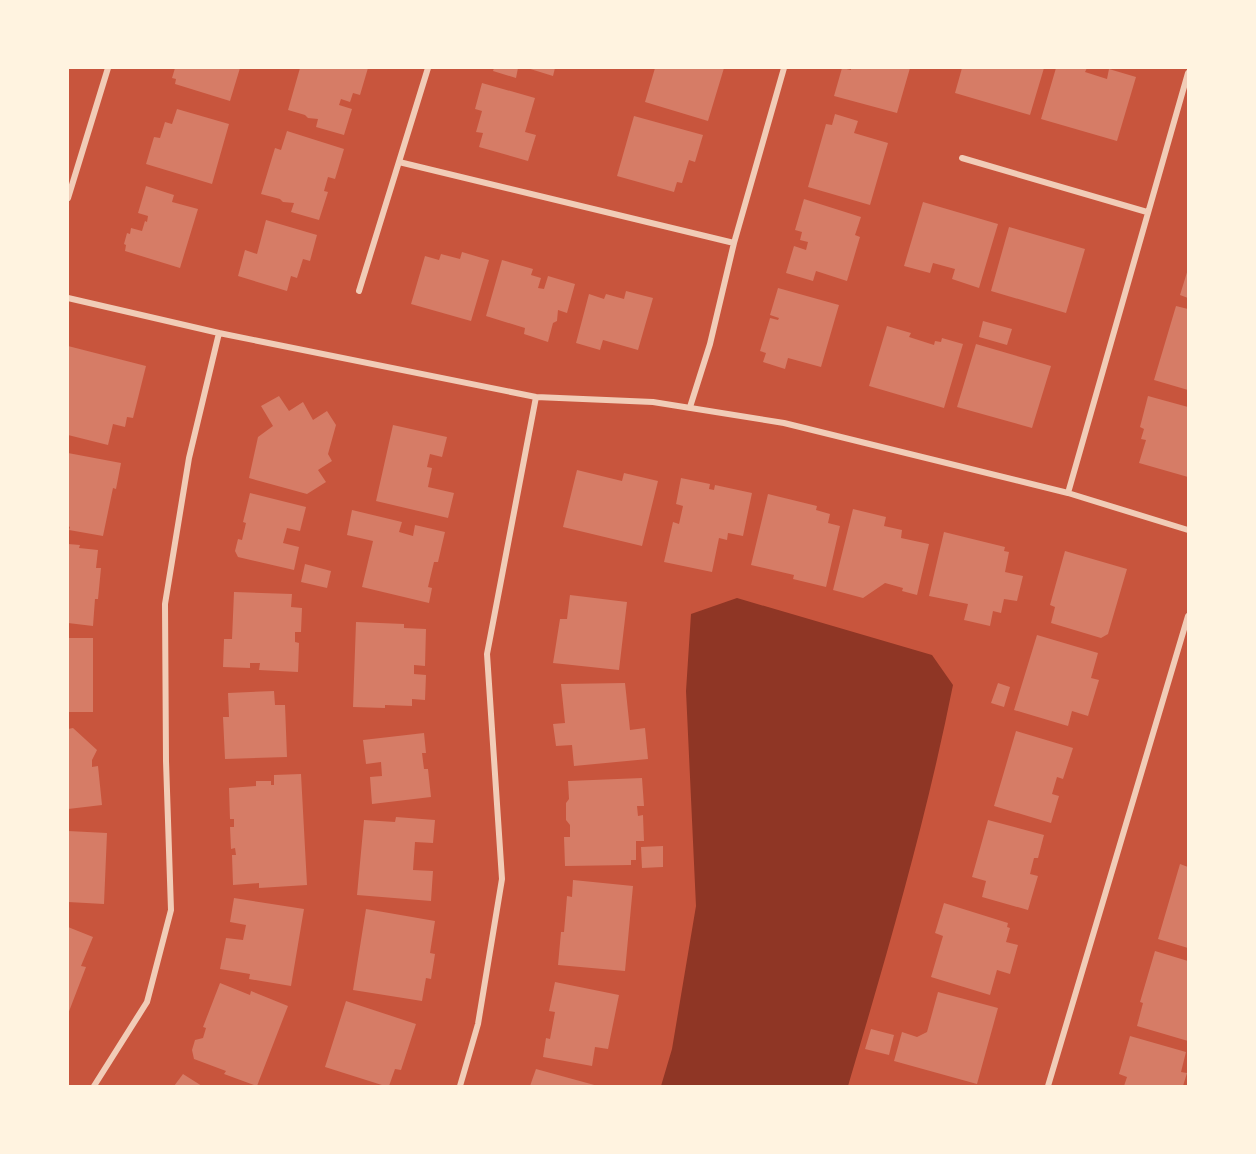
<svg xmlns="http://www.w3.org/2000/svg" width="1256" height="1154" font-family="Montserrat,sans-serif">
<style>
.water{fill:#8f3625}
.building{fill:#d67c66}
.lines{fill:none;stroke-linecap:round;stroke-linejoin:round}
.minor{stroke:#f1ccb7;stroke-width:6}
</style>
<rect width="100%" height="100%" fill="#c8553d"/>
<path class="water" d="M737,598L932,655L953,685C926,821 887,954 848,1086H661L672,1049L696,906L686,691L691,614Z"/>
<path class="building" d="M175,68H240L230,101L175,84L176,79L172,78Z
M300,68H368L360,95L353,93L350,102L341,99L339,105L352,109L344,135L316,127L318,119L308,118L305,115L288,110Z
M494,68H518L516,78L493,71Z
M527,68H555L553,76Z
M655,68H724L708,121L645,102Z
M842,68L851,70V68H910L897,113L834,96Z
M962,68H1044L1030,115L955,93Z
M1056,68H1087L1085,72L1107,79L1109,69L1136,77L1117,141L1041,119Z
M482,83L535,98L525,132L536,135L528,161L479,147L483,133L476,132L482,111L475,109Z
M177,109L229,124L212,184L146,164L154,137L160,138L165,122L172,124Z
M835,114L858,121L854,133L888,143L870,205L808,187L826,124L832,125Z
M634,116L703,135L695,162L689,160L682,183L677,182L674,192L617,176Z
M287,131L344,149L335,179L328,177L324,191L328,192L319,220L291,212L294,203L283,202L280,199L261,194L275,148L281,150Z
M146,186L174,195L172,202L198,209L180,268L125,251L126,245L124,244L127,233L130,234L131,228L142,231L145,221L147,222L148,216L138,213Z
M804,199L861,217L855,235L860,237L847,281L816,271L813,281L786,273L794,246L806,250L808,242L800,240L802,232L795,230Z
M923,202L998,224L979,288L952,279L955,269L933,263L930,273L904,266Z
M266,220L317,235L310,261L303,259L297,278L291,276L287,291L238,276L245,250L257,254Z
M1009,227L1085,249L1066,313L991,291Z
M462,252L489,260L471,321L411,304L425,256L439,260L441,254L460,259Z
M502,260L533,269L531,275L541,278L538,288L544,289L548,276L575,284L567,313L558,310L557,321L553,323L548,342L524,334L525,328L486,316Z
M1188,269V298L1180,295Z
M778,288L839,305L821,367L788,358L785,369L763,362L766,353L760,351L770,318L778,320L779,318L770,315Z
M626,291L653,298L638,350L603,340L600,350L576,343L589,294L604,299L606,294L624,299Z
M1176,306L1188,309V390L1154,380Z
M983,321L1012,329L1007,345L979,337Z
M887,326L911,333L909,337L934,345L935,341L941,342L942,338L963,344L944,408L869,386Z
M976,344L1051,366L1032,428L957,407Z
M68,346L146,366L133,418L127,417L125,427L113,424L108,445L68,435Z
M279,396L289,411L303,402L313,420L327,411L336,425L328,454L332,461L318,470L326,482L307,494L249,478L258,437L273,426L261,406Z
M1148,396L1188,407V477L1139,463L1146,440L1141,439L1144,429L1140,427Z
M393,425L447,437L442,457L430,454L427,467L432,468L428,487L454,493L448,518L376,501Z
M68,453L121,463L116,489L113,488L103,536L69,530L70,527L68,526Z
M577,470L622,481L624,473L658,481L642,546L563,527Z
M681,478L710,484L709,489L714,490L715,485L752,493L743,536L728,533L727,540L719,538L712,572L664,562L673,522L679,524L683,506L676,504Z
M250,493L306,507L300,531L287,528L283,543L299,547L294,570L238,557L235,551L238,539L242,540L246,523L243,522Z
M768,494L817,506L816,510L830,514L828,523L840,526L826,587L793,579L794,575L751,565Z
M853,509L886,517L884,526L902,530L901,538L929,544L917,595L902,591L903,588L885,583L863,598L833,590Z
M352,510L402,522L399,532L413,536L415,525L445,532L438,562H434L428,587L432,588L429,603L362,587L373,541L347,535Z
M944,532L1005,547L1004,551L1009,552L1005,572L1023,576L1017,601L1004,599L1001,613L993,611L990,626L964,620L968,604L929,596Z
M68,544L80,545L79,548L98,550L96,568H101L98,599H95L93,626L68,623Z
M1065,551L1127,569L1108,634L1101,638L1051,623L1055,607L1050,605Z
M305,564L331,571L327,588L301,582Z
M234,592L292,594L291,607L302,608L301,632H295V642L299,643L298,672L259,670L260,663H250V668L223,667L224,639H232Z
M570,595L627,602L619,670L553,663L560,619H567Z
M356,622L404,624V628L426,629L425,666L414,665V674L426,675L425,700L412,699V706L385,705V708L353,707Z
M1037,635L1098,653L1091,678L1099,680L1088,716L1072,711L1068,726L1014,710Z
M68,638H93V712H68Z
M625,683L630,730L645,728L648,759L574,766L572,745L556,746L553,724L565,723L561,684Z
M998,683L1010,687L1004,707L991,703Z
M274,691L275,705H285L287,757L225,759L223,717H229L228,693Z
M73,728L97,750L92,760V767L98,766L102,805L68,809V729Z
M1016,731L1073,748L1063,779L1057,777L1052,794L1059,796L1051,823L994,806Z
M424,733L426,753H422L424,769H428L431,797L372,804L370,777L382,776L381,762L366,764L363,740Z
M301,774L307,885L259,888V883L233,885L232,855H236L235,848L231,849L230,827H234V819H230L229,788L256,786V781H271V785H274V775Z
M642,778L644,806H637L638,816L643,815L644,841H636V860H631V865L565,866L564,837H570V825L566,820V803L569,799L568,781Z
M396,817L435,820L433,843L415,842L413,870L433,871L431,901L357,895L364,820L395,822Z
M988,820L1044,835L1038,858H1034L1030,874L1038,876L1028,910L982,897L986,881L972,877Z
M68,831L107,833L104,904L68,902Z
M663,846V867L642,868L641,847Z
M1180,864L1188,867V948L1158,939Z
M573,880L633,886L625,971L558,965L561,932H564L567,896L572,897Z
M234,898L304,909L291,986L249,979L250,974L220,969L226,938L243,940L246,925L230,922Z
M944,903L1008,923L1007,927L1010,928L1006,942L1018,945L1010,974L997,970L990,995L931,977L943,936L935,933Z
M366,909L435,921L430,953L435,954L431,979L426,978L422,1001L353,990Z
M68,927L93,937L81,966L86,967L68,1014Z
M1155,951L1188,961V1041L1137,1026L1143,1003L1140,1002Z
M555,982L619,995L608,1049L595,1047L592,1066L543,1057L546,1038L550,1039L555,1012L549,1011Z
M220,983L250,995L251,991L288,1006L257,1086L224,1074L226,1071L194,1059L192,1050L195,1040L203,1038L206,1028L203,1027Z
M938,992L998,1008L977,1084L894,1061L902,1032L917,1037L927,1032Z
M346,1001L416,1024L401,1070L395,1069L389,1086H385L325,1067Z
M871,1029L894,1035L889,1055L865,1049Z
M1130,1036L1186,1052L1181,1072L1187,1073L1183,1086H1124L1127,1077L1119,1074Z
M536,1069L598,1086H530Z
M183,1074L202,1086H174Z"/>
<g class="lines">
<path class="minor" d="M962,158L1147,212
M399,162L734,243
M68,198L108,68
M359,291L428,68
M68,298L219,333L536,397L653,402L784,423L1068,493L1188,530
M690,407L710,344L734,243L784,68
M1068,493L1188,73
M94,1086L147,1002L171,910L166,761L165,604L189,458L219,333
M460,1086L478,1024L502,879L487,654L536,397
M1048,1086L1188,616"/>
</g>
<rect width="1256" height="1154" fill="none" stroke="#fff3e0" stroke-width="138"/>
</svg>
